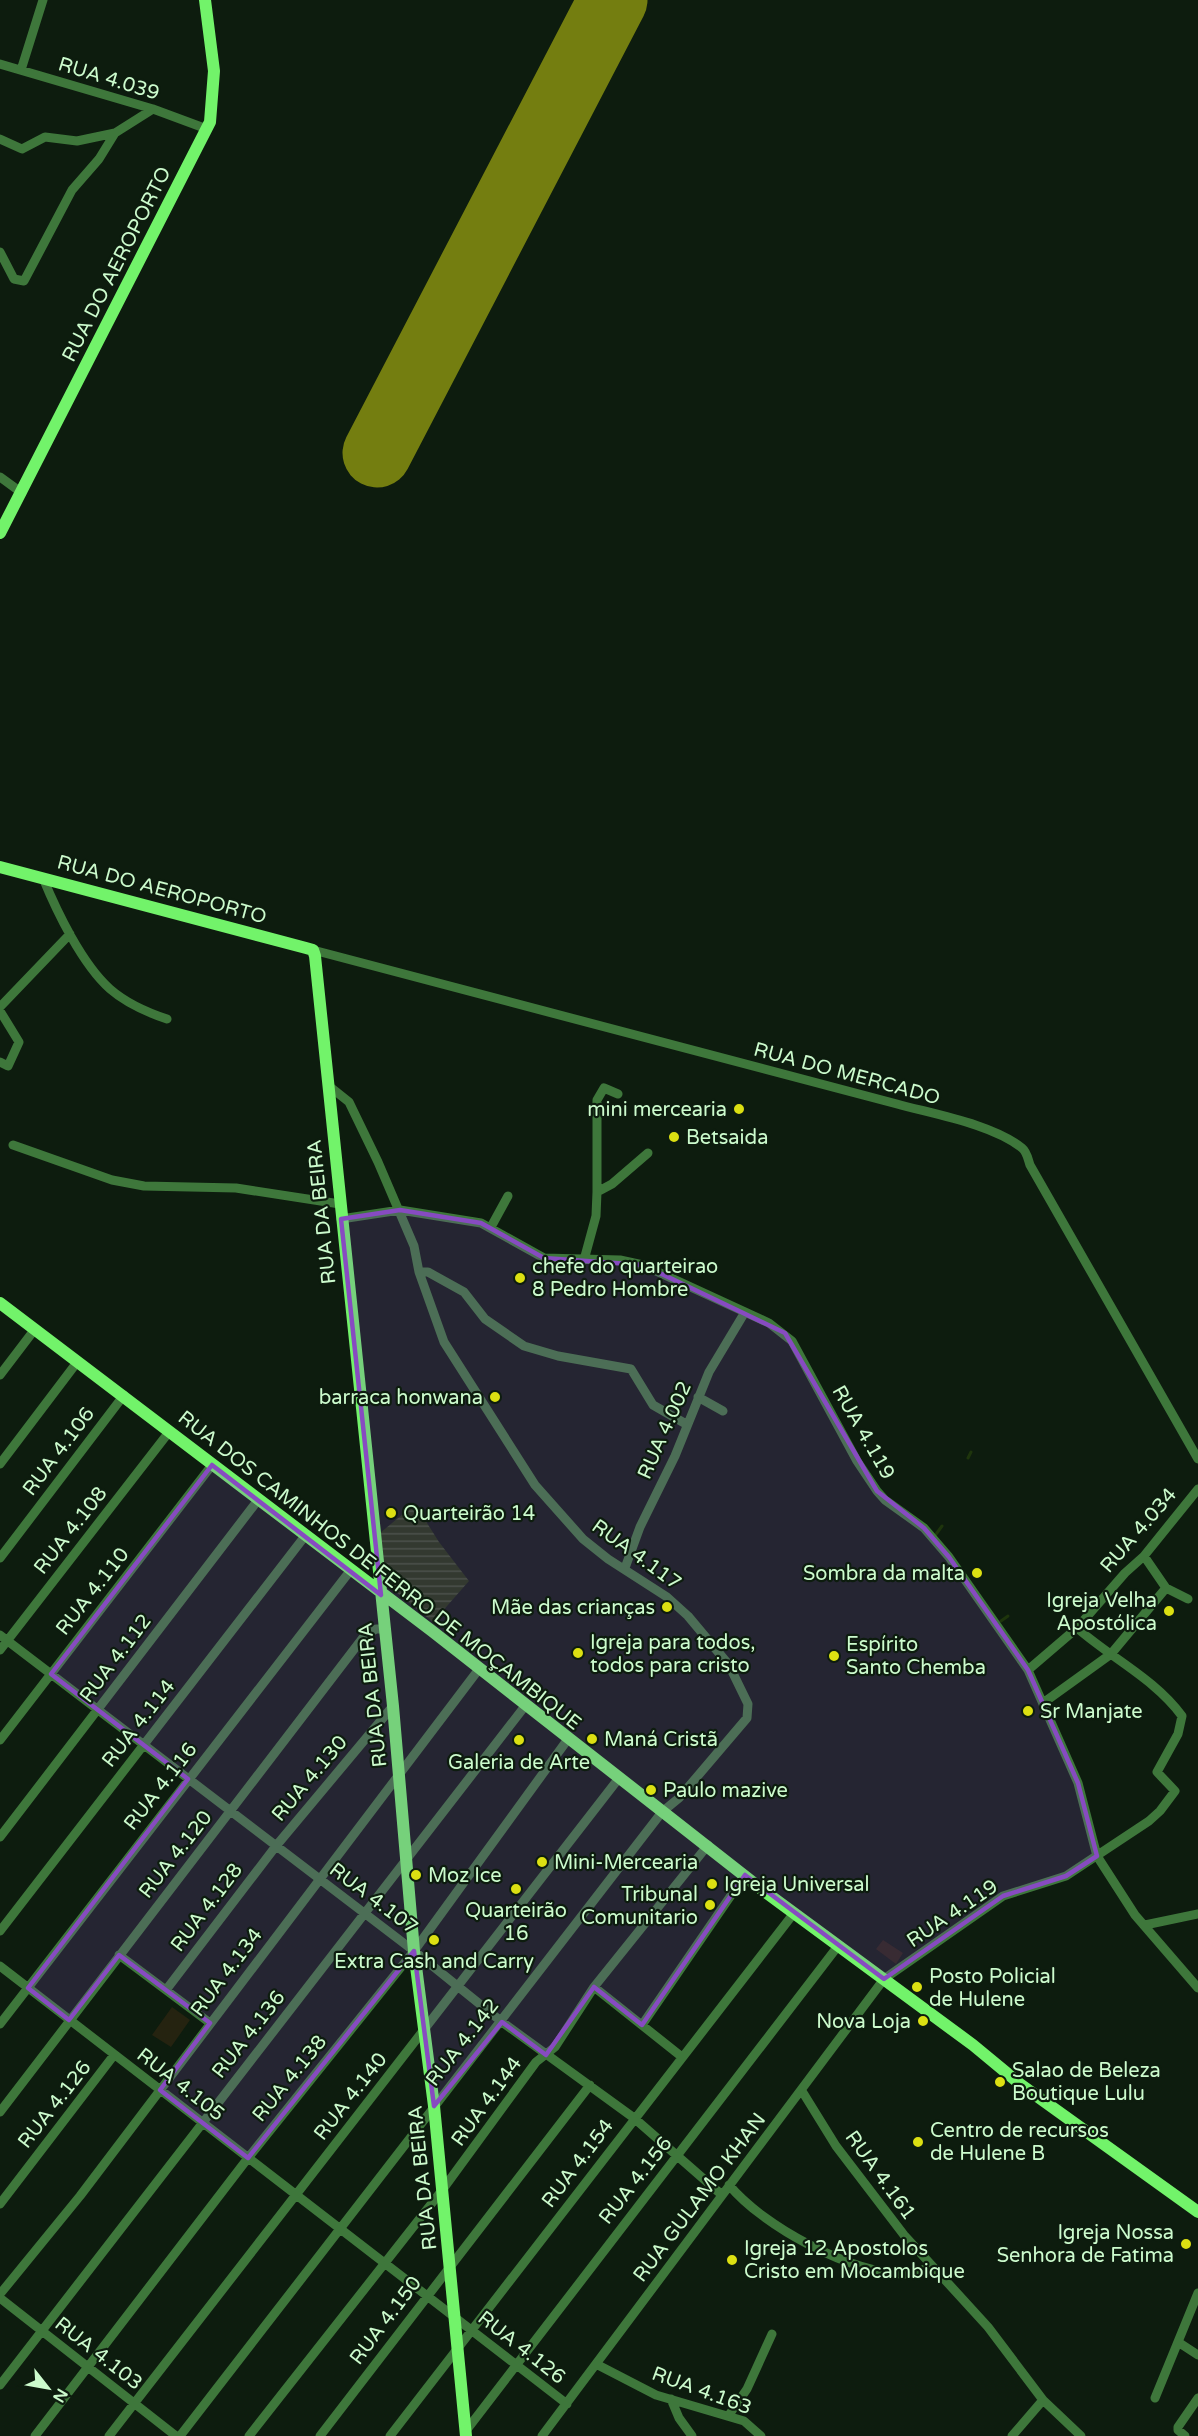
<svg xmlns="http://www.w3.org/2000/svg" width="1198" height="2436" font-family="'Varela Round',sans-serif">
<style>
.pitch{fill:#252310}
.water{fill:url(#water-rules)}
.lines{fill:none;stroke-linecap:round;stroke-linejoin:round}
.stream{stroke:#1e350c;stroke-width:3}
.runway{stroke:#747e10;stroke-width:69}
.street{stroke:#3e773b;stroke-width:9}
.secondary{stroke:#72f36a;stroke-width:12}
.marked{fill:#874bc1;fill-opacity:0.2;stroke:#874bc1;stroke-width:4.5;stroke-linejoin:round}
.poi-dot{fill:#dce012;stroke:#0d1c0e;stroke-width:2}
.labels{text-anchor:middle;stroke-width:4.5;stroke-linejoin:round;paint-order:stroke}
.street-label{font-size:20px;fill:#ccfbcd;stroke:#0d1c0e}
.poi-label{font-size:20px;fill:#ccfbcd;stroke:#0d1c0e;text-anchor:start}
</style>
<defs>
<pattern id="water-rules" width="6" height="5" patternUnits="userSpaceOnUse" patternTransform="scale(1.5)"><rect width="6" height="5" fill="#1e350c"/><path d="M0 2.5h6" fill="none" stroke="#3e532e"/></pattern>
</defs>
<rect width="100%" height="100%" fill="#0d1c0e"/>
<path class="pitch" d="M883,1940L903,1953L896,1964L876,1949Z
M172,2007L190,2020L171,2047L152,2035Z"/>
<path class="water" d="M415,1504L439,1542L469,1581L433,1622L384,1582L380,1533Z"/>
<g class="lines">
<path class="stream" d="M968,1458L971,1452
M934,1537L942,1526
M1001,1621L1008,1616"/>
<path class="runway" d="M377,453L613,0"/>
<path class="street" d="M0,64L153,109L207,129
M21,70L43,0
M0,139L22,149L45,137L77,141L115,133L153,109
M0,252L14,279L24,281L72,190L99,159L115,133
M0,477L22,493
M43,878C57,912 82,964 110,989C126,1003 146,1012 167,1019
M313,950L897,1104C933,1114 992,1124 1022,1148C1027,1152 1028,1159 1030,1165L1198,1459
M0,1007L70,934
M0,1011L19,1042L8,1066L0,1062
M618,1094L604,1088L597,1100V1192L612,1184L648,1153
M13,1145L112,1180L144,1186L236,1188L340,1204
M341,1219L400,1210L481,1223L544,1258L620,1260L643,1265L769,1323L792,1341L857,1461L877,1491L885,1500L924,1528L949,1557L1028,1670L1078,1783L1097,1856L1135,1915L1198,1988
M491,1227L508,1196
M584,1260L596,1216L597,1192
M419,1272H428L464,1292L485,1319L524,1346L558,1356L631,1369L653,1405L686,1424
M0,1375L35,1329
M698,1397L723,1411
M0,1464L78,1361
M1144,1556L1166,1588L1188,1599
M0,1558L124,1395
M625,1568L640,1527L675,1456L709,1372L745,1312
M0,1635L414,1951L502,2022L634,2118L722,2195
M0,1650L169,1432
M1028,1670L1077,1628L1125,1573L1144,1556L1198,1489
M1043,1703L1111,1654L1166,1588
M0,1740L212,1465
M0,1837L258,1500
M1145,1925L1198,1914
M0,1931L305,1536
M119,1955L210,2023
M0,1966L567,2404
M594,1987L682,2057
M166,1990L276,1846L393,1706
M0,2024L350,1571
M642,2025L745,1875
M802,2091L836,2146L904,2235L988,2327L1043,2400L1081,2436
M0,2112L365,1635L376,1629H385
M729,2185C764,2227 850,2273 905,2274C914,2274 923,2270 932,2266
M0,2204L114,2055
M0,2294L80,2196L479,1669
M0,2298L176,2436
M1178,2342L1198,2355
M596,2364L656,2395L744,2421L761,2436
M0,2385L525,1706
M1155,2398L1198,2293
M671,2399L679,2418L692,2436
M729,2415L747,2389L772,2334
M465,2432L838,1946
M35,2436L248,2158L414,1951L568,1739
M109,2436L619,1778
M180,2436L662,1812L679,1798L747,1718L748,1704L729,1665L688,1616L667,1597L608,1559L583,1539L535,1485L444,1342L419,1272L414,1246L378,1162L349,1102L329,1086
M249,2436L443,2189L536,2062L555,2047L594,1987L708,1845
M320,2436L590,2085
M390,2436L794,1913
M542,2436L884,1979L1003,1896L1066,1876L1149,1821L1160,1811L1175,1791L1157,1772L1178,1734L1182,1716C1155,1679 1111,1658 1077,1628
M1012,2436L1043,2400
M1185,2436L1178,2430V2427L1198,2398"/>
<path class="secondary" d="M0,533L210,122L214,71L205,0
M0,867L306,948L313,950L315,956L393,1706L414,1951L434,2106L466,2436
M0,1303L432,1631L764,1891L973,2045L1020,2084L1198,2212"/>
</g>
<path class="marked" d="M400,1210L481,1223L544,1258L643,1265L785,1333L877,1491L924,1528L949,1557L1028,1670L1078,1783L1097,1856L1066,1876L1003,1896L884,1979L745,1875L642,2025L594,1987L546,2055L502,2022L434,2106L414,1951L248,2158L160,2090L210,2023L119,1955L69,2020L28,1988L188,1779L51,1674L212,1465L381,1595L341,1219Z"/>
<g class="poi-dot">
<circle cx="739" cy="1109" r="6"/>
<circle cx="674" cy="1137" r="6"/>
<circle cx="520" cy="1278" r="6"/>
<circle cx="495" cy="1397" r="6"/>
<circle cx="391" cy="1513" r="6"/>
<circle cx="977" cy="1573" r="6"/>
<circle cx="667" cy="1607" r="6"/>
<circle cx="1169" cy="1611" r="6"/>
<circle cx="578" cy="1653" r="6"/>
<circle cx="834" cy="1656" r="6"/>
<circle cx="1028" cy="1711" r="6"/>
<circle cx="592" cy="1739" r="6"/>
<circle cx="519" cy="1740" r="6"/>
<circle cx="651" cy="1790" r="6"/>
<circle cx="542" cy="1862" r="6"/>
<circle cx="416" cy="1875" r="6"/>
<circle cx="712" cy="1884" r="6"/>
<circle cx="516" cy="1889" r="6"/>
<circle cx="710" cy="1905" r="6"/>
<circle cx="434" cy="1940" r="6"/>
<circle cx="917" cy="1987" r="6"/>
<circle cx="923" cy="2021" r="6"/>
<circle cx="1000" cy="2082" r="6"/>
<circle cx="918" cy="2142" r="6"/>
<circle cx="1186" cy="2244" r="6"/>
<circle cx="732" cy="2260" r="6"/>
</g>
<g class="labels">
<g class="street-label">
<text transform="translate(109 78) rotate(17)" y="7">RUA 4.039</text>
<text transform="translate(116 264) rotate(-63)" y="7">RUA DO AEROPORTO</text>
<text transform="translate(162 889) rotate(15)" y="7">RUA DO AEROPORTO</text>
<text transform="translate(847 1073) rotate(15)" y="7">RUA DO MERCADO</text>
<text transform="translate(321 1212) rotate(-96)" y="7">RUA DA BEIRA</text>
<text transform="translate(664 1430) rotate(-66)" y="7">RUA 4.002</text>
<text transform="translate(864 1432) rotate(60)" y="7">RUA 4.119</text>
<text transform="translate(58 1451) rotate(-53)" y="7">RUA 4.106</text>
<text transform="translate(70 1530) rotate(-52)" y="7">RUA 4.108</text>
<text transform="translate(1138 1530) rotate(-49)" y="7">RUA 4.034</text>
<text transform="translate(637 1554) rotate(36)" y="7">RUA 4.117</text>
<text transform="translate(380 1570) rotate(38)" y="7">RUA DOS CAMINHOS DE FERRO DE MOÇAMBIQUE</text>
<text transform="translate(92 1591) rotate(-52)" y="7">RUA 4.110</text>
<text transform="translate(115 1658) rotate(-53)" y="7">RUA 4.112</text>
<text transform="translate(372 1695) rotate(-96)" y="7">RUA DA BEIRA</text>
<text transform="translate(138 1723) rotate(-52)" y="7">RUA 4.114</text>
<text transform="translate(309 1778) rotate(-50)" y="7">RUA 4.130</text>
<text transform="translate(160 1786) rotate(-52)" y="7">RUA 4.116</text>
<text transform="translate(175 1854) rotate(-52)" y="7">RUA 4.120</text>
<text transform="translate(374 1898) rotate(37)" y="7">RUA 4.107</text>
<text transform="translate(206 1907) rotate(-53)" y="7">RUA 4.128</text>
<text transform="translate(952 1913) rotate(-34)" y="7">RUA 4.119</text>
<text transform="translate(226 1972) rotate(-53)" y="7">RUA 4.134</text>
<text transform="translate(248 2034) rotate(-52)" y="7">RUA 4.136</text>
<text transform="translate(462 2042) rotate(-52)" y="7">RUA 4.142</text>
<text transform="translate(289 2078) rotate(-51)" y="7">RUA 4.138</text>
<text transform="translate(181 2084) rotate(38)" y="7">RUA 4.105</text>
<text transform="translate(350 2096) rotate(-52)" y="7">RUA 4.140</text>
<text transform="translate(486 2101) rotate(-54)" y="7">RUA 4.144</text>
<text transform="translate(54 2104) rotate(-52)" y="7">RUA 4.126</text>
<text transform="translate(577 2163) rotate(-53)" y="7">RUA 4.154</text>
<text transform="translate(881 2175) rotate(54)" y="7">RUA 4.161</text>
<text transform="translate(422 2178) rotate(-96)" y="7">RUA DA BEIRA</text>
<text transform="translate(635 2180) rotate(-52)" y="7">RUA 4.156</text>
<text transform="translate(699 2197) rotate(-53)" y="7">RUA GULAMO KHAN</text>
<text transform="translate(385 2320) rotate(-53)" y="7">RUA 4.150</text>
<text transform="translate(522 2347) rotate(38)" y="7">RUA 4.126</text>
<text transform="translate(99 2353) rotate(38)" y="7">RUA 4.103</text>
<text transform="translate(702 2390) rotate(20)" y="7">RUA 4.163</text>
</g>
<g class="poi-label">
<text x="727" y="1116" text-anchor="end">mini mercearia</text>
<text x="686" y="1144">Betsaida</text>
<text x="532" y="1273">chefe do quarteirao<tspan x="532" dy="23">8 Pedro Hombre</tspan></text>
<text x="483" y="1404" text-anchor="end">barraca honwana</text>
<text x="403" y="1520">Quarteirão 14</text>
<text x="965" y="1580" text-anchor="end">Sombra da malta</text>
<text x="1157" y="1607" text-anchor="end">Igreja Velha<tspan x="1157" dy="23">Apostólica</tspan></text>
<text x="655" y="1614" text-anchor="end">Mãe das crianças</text>
<text x="590" y="1649">Igreja para todos,<tspan x="590" dy="23">todos para cristo</tspan></text>
<text x="846" y="1651">Espírito<tspan x="846" dy="23">Santo Chemba</tspan></text>
<text x="1040" y="1718">Sr Manjate</text>
<text x="604" y="1746">Maná Cristã</text>
<text x="519" y="1769" text-anchor="middle">Galeria de Arte</text>
<text x="663" y="1797">Paulo mazive</text>
<text x="554" y="1869">Mini-Mercearia</text>
<text x="428" y="1882">Moz Ice</text>
<text x="724" y="1891">Igreja Universal</text>
<text x="698" y="1901" text-anchor="end">Tribunal<tspan x="698" dy="23">Comunitario</tspan></text>
<text x="516" y="1917" text-anchor="middle">Quarteirão<tspan x="516" dy="23">16</tspan></text>
<text x="434" y="1968" text-anchor="middle">Extra Cash and Carry</text>
<text x="929" y="1983">Posto Policial<tspan x="929" dy="23">de Hulene</tspan></text>
<text x="911" y="2028" text-anchor="end">Nova Loja</text>
<text x="1012" y="2077">Salao de Beleza<tspan x="1012" dy="23">Boutique Lulu</tspan></text>
<text x="930" y="2137">Centro de recursos<tspan x="930" dy="23">de Hulene B</tspan></text>
<text x="1174" y="2239" text-anchor="end">Igreja Nossa<tspan x="1174" dy="23">Senhora de Fatima</tspan></text>
<text x="744" y="2255">Igreja 12 Apostolos<tspan x="744" dy="23">Cristo em Mocambique</tspan></text>
</g>
</g>
<g transform="translate(48 2388) rotate(121)" stroke="#0d1c0e" stroke-width="4.5" paint-order="stroke">
<path d="M0-4.5L10 22L0 15L-10 22Z" fill="#ccfbcd"/>
<text y="-9" font-size="16" font-weight="bold" text-anchor="middle" fill="#ccfbcd">N</text>
</g>
</svg>
